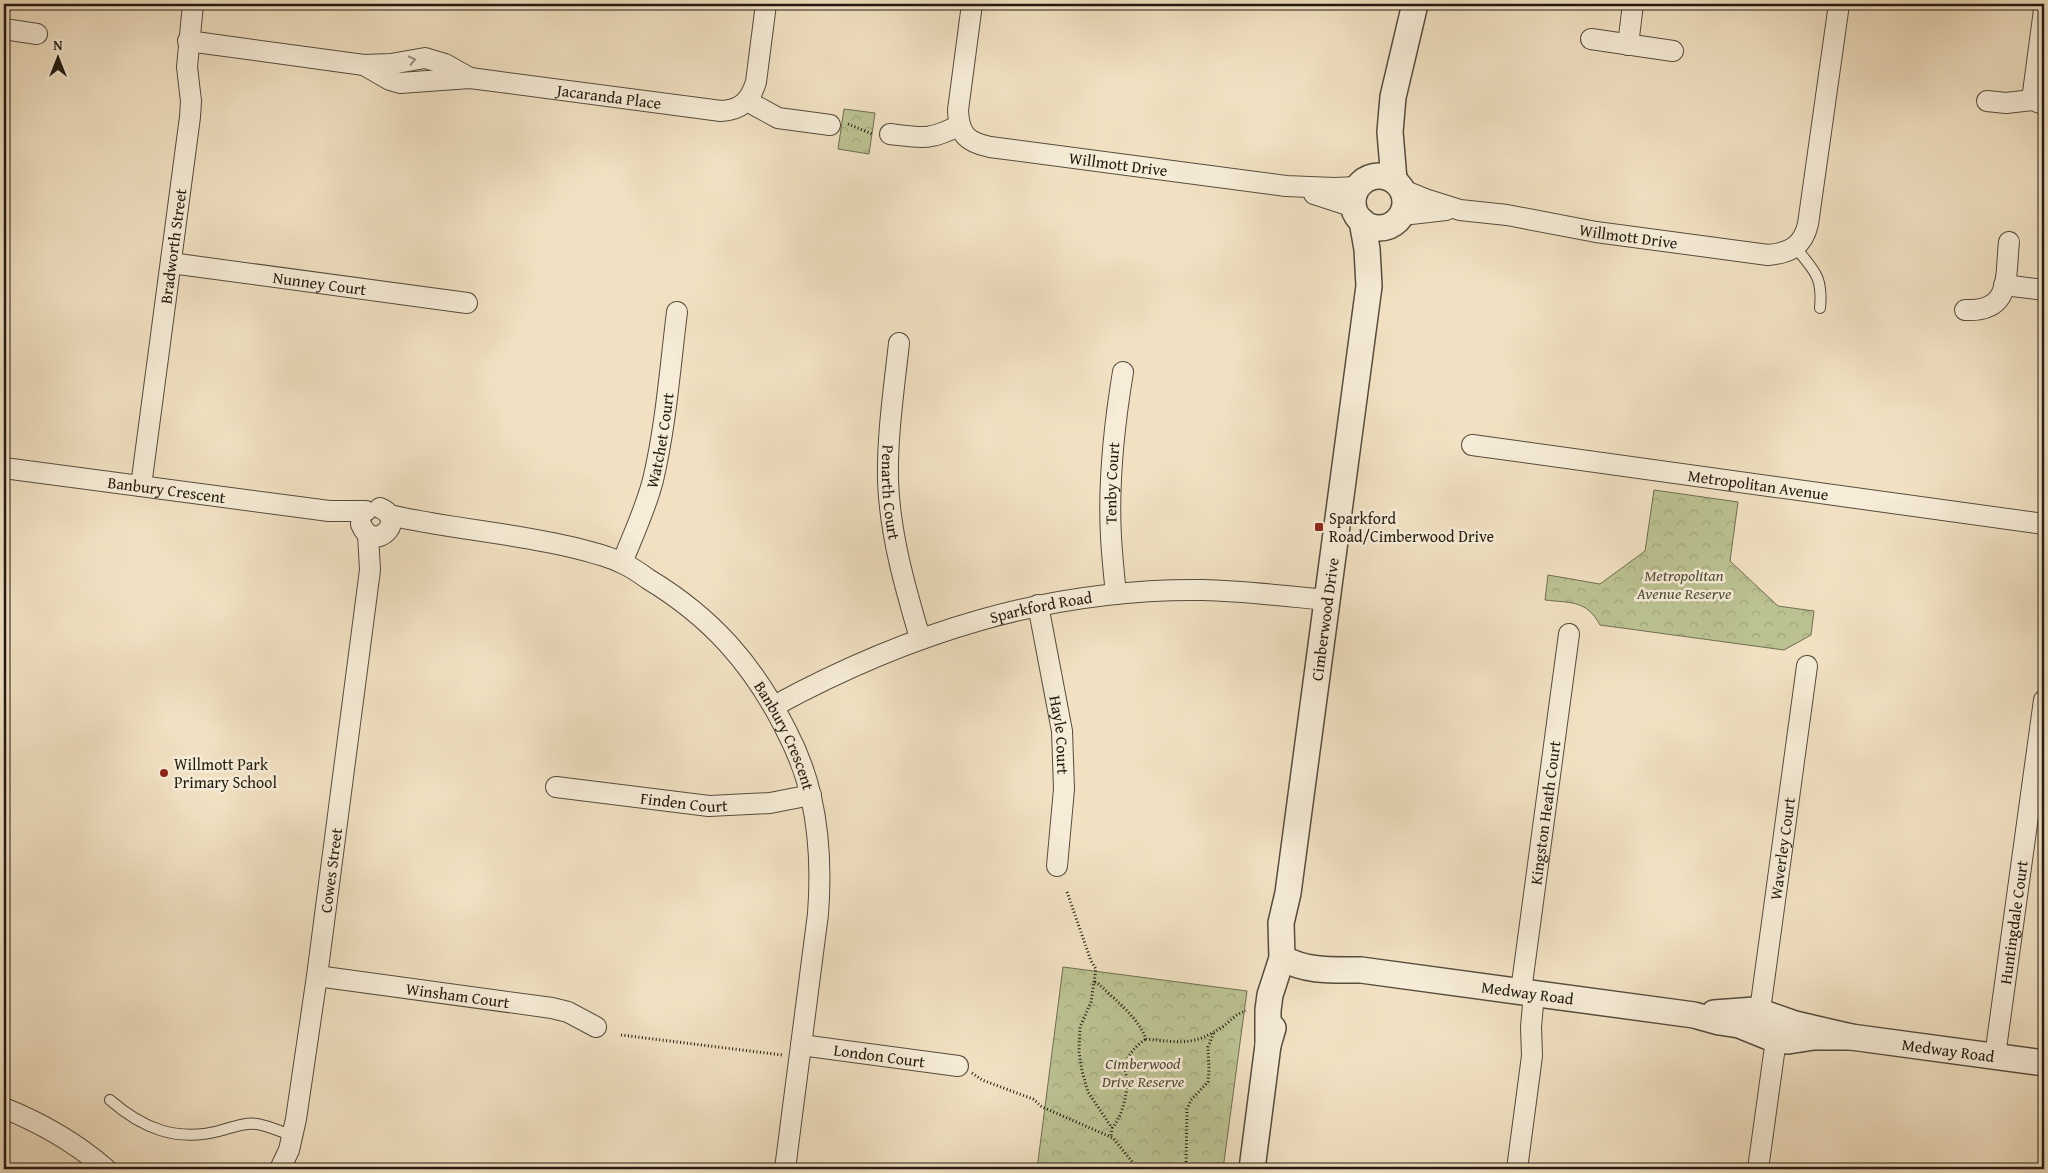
<svg xmlns="http://www.w3.org/2000/svg" width="2048" height="1173" font-family="'Gentium Book Plus',serif">
<style>
.forest{fill:url(#forest-crowns);stroke:#6f6e52}
.lines{fill:none;stroke-linecap:round;stroke-linejoin:round}
.service-casing{stroke:#564c3d;stroke-width:12}
.minor-casing{stroke:#564c3d;stroke-width:22}
.tertiary-casing{stroke:#564c3d;stroke-width:28}
.path{stroke:#221a11;stroke-width:3;stroke-dasharray:1 2.5;stroke-linecap:butt}
.service{stroke:#f6ecd7;stroke-width:10}
.minor{stroke:#f6ecd7;stroke-width:20}
.tertiary{stroke:#f6ecd7;stroke-width:25}
.oneway{stroke:#978e7e}
.poi-dot{fill:#8f2418;stroke:#f6ecd7;stroke-width:2}
.labels{text-anchor:middle;stroke-width:5;stroke-linejoin:round;paint-order:stroke}
.street-label{font-size:16px;fill:#221a11;stroke:#f6ecd7}
.poi-label{font-size:16px;fill:#221a11;stroke:#f6ecd7;text-anchor:start}
.park-label{font-size:16px;font-style:italic;fill:#504c38;stroke:#f6ecd7}
</style>
<defs>
<pattern id="forest-crowns" width="20" height="18" patternUnits="userSpaceOnUse" patternTransform="scale(1.25)"><rect width="20" height="18" fill="#bcc292"/><path d="M2 6a3 3 0 1 1 6 0M12 15a3 3 0 1 1 6 0" fill="none" stroke="#a1a67d"/></pattern>
</defs>
<rect width="100%" height="100%" fill="#f1e1c2"/>
<filter id="stains"><feTurbulence type="fractalNoise" baseFrequency=".004" numOctaves="4"/><feColorMatrix values="0 0 0 0 .2 0 0 0 0 .09 0 0 0 0 .02 0 0 0 .5 -.17"/></filter>
<radialGradient id="worn" r=".72"><stop offset=".6" stop-color="#630" stop-opacity="0"/><stop offset="1" stop-color="#630" stop-opacity=".3"/></radialGradient>
<path class="forest" d="M844,109L875,113L869,154L838,149Z
M1654,490L1738,502L1730,561L1778,606L1814,611L1811,635L1784,650L1600,625C1587,600 1570,603 1545,600L1548,575L1600,584L1645,551Z
M1063,967L1247,991L1223,1169H1037Z"/>
<g class="lines">
<g class="service-casing">
<path id="service" d="M1796,248C1814,271 1823,276 1820,308
M110,1100C142,1128 176,1142 219,1131C231,1128 244,1122 257,1124C269,1126 282,1132 293,1136"/>
</g>
<g class="minor-casing">
<g id="minor">
<path id="s1" d="M972,4L958,110C959,135 967,142 990,147L1286,186L1334,188L1358,187"/>
<path d="M4,29L37,34"/>
<path d="M1591,39L1673,51"/>
<path d="M188,41L364,65L391,64L425,58L445,64L470,78"/>
<path d="M1628,45L1633,4"/>
<path id="s2" d="M364,65L390,80L400,83L470,78L721,111C741,110 750,101 756,82L766,4"/>
<path d="M2032,100L2044,10"/>
<path d="M747,101L778,118L830,125"/>
<path d="M1987,101L2006,103L2032,100L2043,104"/>
<path d="M890,134C923,138 929,141 960,125"/>
<path id="s3" d="M1403,190L1425,199L1460,210L1507,215L1596,232L1768,255C1790,253 1803,246 1808,224L1839,4"/>
<path d="M1314,194L1354,207"/>
<path d="M1402,215L1446,210"/>
<path id="s4" d="M171,263L467,303"/>
<path d="M2004,285L2044,290"/>
<path d="M1965,310C2012,312 2005,278 2009,242"/>
<path id="s5" d="M899,343C894,389 887,435 888,481C890,535 905,587 920,638"/>
<path id="s6" d="M1472,445L2044,524"/>
<path id="s7" d="M4,468L329,511H366"/>
<path id="s8" d="M141,486L190,117L191,101L187,67L193,4"/>
<path id="s9" d="M389,515C451,529 514,533 575,548C591,552 608,556 622,563C631,567 640,573 648,579C711,617 753,664 786,730C797,751 806,774 811,797C820,836 821,874 818,914L785,1169"/>
<path d="M361,524C373,555 409,520 380,508"/>
<path id="s10" d="M622,563C633,535 646,508 653,480C666,425 670,368 677,312"/>
<path id="s11" d="M1116,594C1114,575 1112,556 1111,537C1108,482 1114,426 1123,372"/>
<path id="s12" d="M1038,605L1062,731L1064,789L1057,866"/>
<path id="s13" d="M774,706C908,633 1049,588 1203,590C1244,591 1286,596 1327,600"/>
<path id="s14" d="M556,787L709,806L770,803L811,795"/>
<path id="s15" d="M317,976L552,1008L568,1012L596,1027"/>
<path id="s16" d="M1521,991L1569,634"/>
<path id="s17" d="M1758,1025L1807,666"/>
<path id="s18" d="M801,1045L958,1066"/>
<path id="s19" d="M1995,1056L2044,700"/>
<path d="M4,1108C41,1123 76,1143 106,1169"/>
<path id="s20" d="M280,1169L289,1150L296,1119L317,976L370,570L368,534"/>
<path d="M1517,1169L1532,1056L1531,1027L1534,993"/>
<path d="M1758,1169L1778,1025"/>
</g>
</g>
<g class="tertiary-casing">
<g id="tertiary">
<circle cx="1379" cy="202" r="26"/>
<path d="M1394,180L1390,132L1393,97L1415,4"/>
<path id="s21" d="M1282,958C1307,972 1333,970 1361,970L1694,1015L1719,1022L1739,1025L1776,1040L1788,1041L1814,1037H1851"/>
<path id="s22" d="M1714,1013L1755,1010L1795,1024L1851,1037L2044,1063"/>
<path id="s23" d="M1268,1045V1010L1270,995L1282,958L1281,923L1288,893L1369,286L1367,249L1362,221"/>
<path d="M1252,1169L1268,1045L1273,1028"/>
</g>
</g>
<path class="path" d="M848,124L872,134
M1067,892L1091,961L1096,969L1091,1002L1080,1027L1079,1052L1082,1071L1088,1092L1112,1128L1111,1137
M1095,982L1099,984C1115,1000 1138,1017 1146,1039C1181,1042 1192,1047 1224,1026C1231,1020 1237,1013 1246,1011
M621,1035L782,1055
M972,1073L982,1080L1033,1099L1042,1107L1113,1138L1138,1169
M1112,1128C1121,1119 1127,1096 1127,1083C1127,1076 1124,1070 1126,1063C1128,1054 1138,1044 1146,1039
M1186,1169L1187,1109L1191,1100L1208,1082L1209,1070L1208,1047L1214,1032"/>
<use href="#service" class="service"/>
<use href="#minor" class="minor"/>
<use href="#tertiary" class="tertiary"/>
</g>
<defs><path id="oneway-chevron" d="M-2-3.5L2.5 0L-2 3.5" fill="none" stroke-width="1.6" stroke-linecap="round" stroke-linejoin="round" transform="scale(1.25)"/></defs>
<use class="oneway" href="#oneway-chevron" transform="translate(412 60) rotate(-13)"/>
<g class="poi-dot">
<rect x="1314" y="522" width="10" height="10" rx="2.5"/>
<circle cx="164" cy="773" r="5"/>
</g>
<g class="labels">
<g class="street-label">
<text dy="6" stroke="none"><textPath href="#s2" startOffset="251">Jacaranda Place</textPath></text>
<text dy="6" stroke="none"><textPath href="#s1" startOffset="291">Willmott Drive</textPath></text>
<text dy="6" stroke="none"><textPath href="#s3" startOffset="231">Willmott Drive</textPath></text>
<text dy="6" stroke="none"><textPath href="#s8" startOffset="242">Bradworth Street</textPath></text>
<text dy="6" stroke="none"><textPath href="#s4" startOffset="150">Nunney Court</textPath></text>
<text dy="6" stroke="none"><textPath href="#s10" startOffset="129">Watchet Court</textPath></text>
<text dy="6" stroke="none"><textPath href="#s11" startOffset="111">Tenby Court</textPath></text>
<text dy="6" stroke="none"><textPath href="#s6" startOffset="289">Metropolitan Avenue</textPath></text>
<text dy="6" stroke="none"><textPath href="#s7" startOffset="164">Banbury Crescent</textPath></text>
<text dy="6" stroke="none"><textPath href="#s5" startOffset="150">Penarth Court</textPath></text>
<text dy="6" stroke="none"><textPath href="#s13" startOffset="286">Sparkford Road</textPath></text>
<text dy="6" stroke="none"><textPath href="#s23" startOffset="431">Cimberwood Drive</textPath></text>
<text dy="6" stroke="none"><textPath href="#s12" startOffset="132">Hayle Court</textPath></text>
<text dy="6" stroke="none"><textPath href="#s9" startOffset="481">Banbury Crescent</textPath></text>
<text dy="6" stroke="none"><textPath href="#s14" startOffset="129">Finden Court</textPath></text>
<text dy="6" stroke="none"><textPath href="#s16" startOffset="180">Kingston Heath Court</textPath></text>
<text dy="6" stroke="none"><textPath href="#s17" startOffset="178">Waverley Court</textPath></text>
<text dy="6" stroke="none"><textPath href="#s20" startOffset="304">Cowes Street</textPath></text>
<text dy="6" stroke="none"><textPath href="#s19" startOffset="135">Huntingdale Court</textPath></text>
<text dy="6" stroke="none"><textPath href="#s21" startOffset="249">Medway Road</textPath></text>
<text dy="6" stroke="none"><textPath href="#s15" startOffset="142">Winsham Court</textPath></text>
<text dy="6" stroke="none"><textPath href="#s22" startOffset="239">Medway Road</textPath></text>
<text dy="6" stroke="none"><textPath href="#s18" startOffset="79">London Court</textPath></text>
</g>
<g class="poi-label">
<text x="1329" y="524">Sparkford<tspan x="1329" dy="18">Road/Cimberwood Drive</tspan></text>
<text x="174" y="770">Willmott Park<tspan x="174" dy="18">Primary School</tspan></text>
</g>
<g class="park-label">
<text x="1684" y="581">Metropolitan<tspan x="1684" dy="18">Avenue Reserve</tspan></text>
<text x="1143" y="1069">Cimberwood<tspan x="1143" dy="18">Drive Reserve</tspan></text>
</g>
</g>
<rect width="2048" height="1173" fill="none" stroke="#f1e1c2" stroke-width="20"/>
<rect x="5" y="5" width="2038" height="1163" fill="none" stroke="#221a11" stroke-width="2.5"/>
<rect x="10" y="10" width="2028" height="1153" fill="none" stroke="#221a11"/>
<g transform="translate(58 58)" stroke="#f6ecd7" stroke-width="4" paint-order="stroke">
<path d="M0-4L9 19L0 12L-9 19Z" fill="#221a11"/>
<text y="-8" font-size="14" font-weight="bold" text-anchor="middle" fill="#221a11">N</text>
</g>
<rect width="100%" height="100%" filter="url(#stains)"/>
<rect width="100%" height="100%" fill="url(#worn)"/>
</svg>
